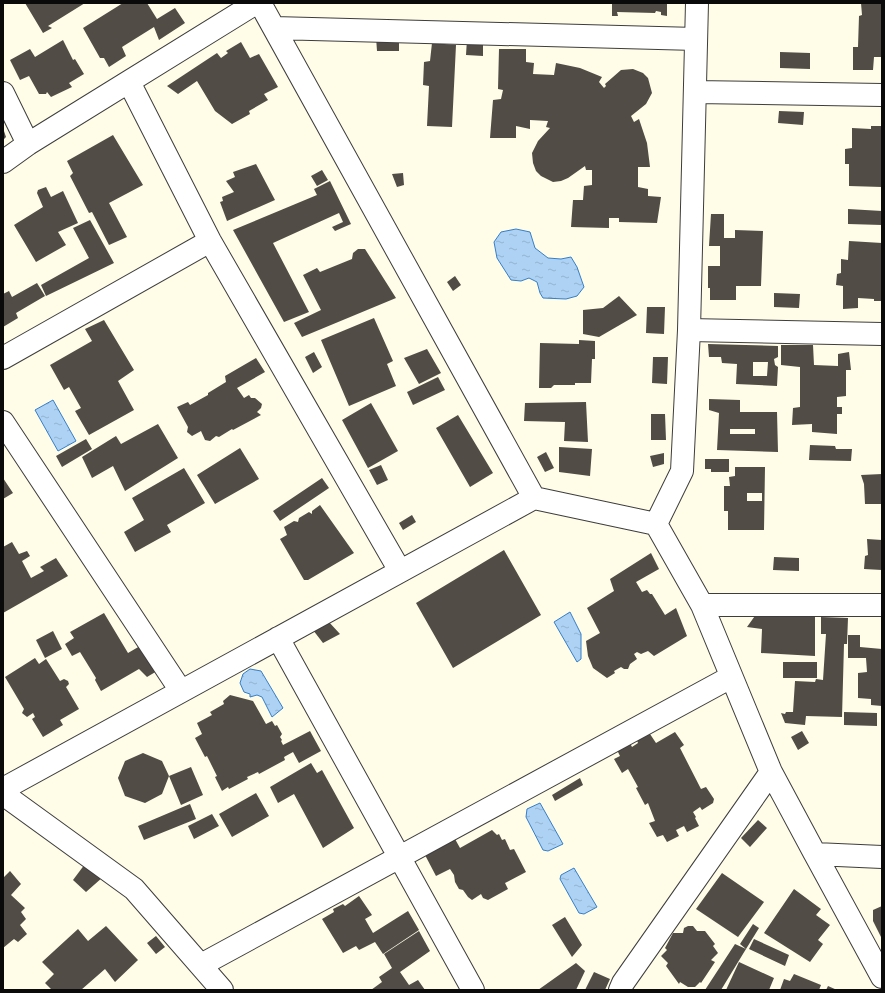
<svg xmlns="http://www.w3.org/2000/svg" width="885" height="993" font-family="'Times New Roman',serif">
<style>
.water{fill:url(#water-ripples);stroke:#357fca}
.building{fill:#524c46;fill-rule:evenodd}
.lines{fill:none;stroke-linecap:round;stroke-linejoin:round}
.minor-casing{stroke:#3d3d3d;stroke-width:24}
.minor{stroke:#fff;stroke-width:22}
</style>
<defs>
<pattern id="water-ripples" width="26" height="14" patternUnits="userSpaceOnUse"><rect width="26" height="14" fill="#add2f4"/><path d="M2 4q2-2 4 0t4 0M15 11q2-2 4 0t4 0" fill="none" stroke="#94b3d0"/></pattern>
</defs>
<rect width="100%" height="100%" fill="#fffce7"/>
<path class="water" d="M516,229L530,232L535,248L548,258L561,259L571,257L577,267L584,287L577,296L566,299L543,298L540,293L537,282L529,278L521,281L511,280L497,258L494,242L501,232Z
M53,400L76,441L58,451L35,410Z
M570,612L581,634V659L577,662L554,622Z
M250,669L261,671L283,708L272,717L262,697L257,695L250,697V694L244,692L240,683L243,674Z
M540,803L563,844L548,851L543,850L526,817L527,809Z
M574,868L597,907L584,914L579,913L560,879L561,875Z"/>
<path class="building" d="M25,3H85L48,26L52,28L43,33Z
M123,3H147L157,19L175,8L185,23L159,40L154,27L122,47L126,56L109,67L104,58H100L83,28Z
M612,3H667V16L661,15V12L656,11L655,13L617,12L618,16H612Z
M861,3H882V57H874L873,70H853V47H858L859,16L862,15Z
M376,37H399V51H377Z
M467,39L483,40V56L466,55Z
M63,40L73,60L75,59L84,74L69,83L72,87L51,97L47,92L46,94H39L29,76L20,80L10,60L30,49L35,57Z
M241,42L250,58L259,54L278,87L264,94L268,100L249,111L250,114L232,124L215,111L197,81L178,94L167,86L217,53L221,58L228,53L226,51Z
M432,43L456,45L452,127L427,126L429,86L423,85L424,62L430,61Z
M499,49H526V62L534,63L533,74L554,75L556,63L580,68L602,77L599,82L604,88L606,86L605,84L621,70L633,69L643,73L648,78L652,93L646,104L631,116L634,122L639,119L647,143L650,167H638V187L648,189V196L661,197L657,223L619,222V218H609V228L571,227L573,200H583L584,186L592,185V170H586L585,166L568,178L561,181L553,182L541,176L536,171L533,163L532,153L538,141L550,128L546,127L548,121L530,120V129L516,126V138H490L493,100L501,99L503,90L498,89Z
M780,52L810,53V69L780,68Z
M779,111L804,112L803,125L778,123Z
M871,126H882V187L849,186V164H845V149L852,148V128L871,129Z
M3,128L6,137L3,140Z
M113,135L143,185L109,203L127,237L109,245L92,212L89,213L70,176L73,173L67,161Z
M256,164L275,200L227,221L220,202L223,201L222,197L234,192L226,181L235,177L233,172Z
M322,170L328,180L317,186L311,176Z
M403,173L404,185L397,187L392,174Z
M330,181L351,224L335,231L332,227L343,222L339,213L273,243L309,312L284,322L233,230L317,195L314,189Z
M46,187L51,197L63,191L78,223L58,232L66,245L36,262L14,225L43,207L37,193L38,190Z
M848,209L882,211V225L848,224Z
M711,214H724V238H735V230L763,231L761,286H736V300H710V288H708V266H720V246H709Z
M90,220L114,263L46,296L41,285L89,258L73,228Z
M849,241L882,243V301H874V299L858,298V308L843,309V286L836,285L837,274L841,273V259L848,260Z
M358,249H365L396,298L302,337L294,323L321,310L303,275L317,268L320,272L352,259L353,253Z
M455,276L461,285L453,291L447,282Z
M37,283L45,296L16,313L18,318L3,327V294L9,291L12,297Z
M774,293L800,294L799,308L774,307Z
M619,296L637,315L599,337L583,334V310L603,308Z
M647,307H665L664,334L646,333Z
M374,318L393,361L387,364L396,386L349,406L321,340Z
M104,320L134,370L118,381L134,410L89,435L75,411L81,408L69,387L64,390L50,365L92,341L85,329Z
M579,340L595,341V359H592L591,383H575V385H554L551,388H539L540,343L579,344Z
M708,344L778,346V357L774,359L775,365L778,367L777,386L736,384L737,364L722,363L721,357H709ZM753,362H768L767,376H753Z
M781,345H813L814,365L838,366V354L849,352L851,370H846V396L837,397V407H842V414H837V434L812,432V424L792,425L793,408L800,407V367L781,365Z
M427,349L441,373L419,384L404,358Z
M314,352L322,367L313,373L305,357Z
M653,357H668L667,384L652,383Z
M256,358L265,372L237,388L244,398L249,395L251,398H255L262,404L261,408L257,412L261,415L233,430L232,429L219,437L216,436L210,441L205,440L201,431L192,436L187,432L188,427L177,407L188,402L190,405L208,395V393L226,382L225,376Z
M438,377L445,390L413,405L407,392Z
M709,399L740,400V412H777L778,452L717,450L719,413L709,410ZM730,429H755V434H730Z
M586,402L588,442L564,441L565,422L524,421L525,403Z
M371,403L398,451L368,468L342,420Z
M651,414H665L666,440H651Z
M458,415L493,473L470,487L436,428Z
M158,424L178,458L125,491L113,466L92,478L82,457L116,436L121,444Z
M86,439L92,449L62,467L56,456Z
M810,445L835,446L836,449H852L851,461L809,460Z
M559,447L592,449L590,476L559,472Z
M240,448L259,479L215,504L197,475Z
M546,452L554,468L545,472L537,457Z
M664,453V464L653,467L650,456Z
M705,459H729V472H711V469H705Z
M381,465L388,480L377,485L369,470Z
M735,467H765L764,530H728V511H724V486H730L729,477L735,476ZM747,493H762V501H747Z
M184,468L205,503L167,525L171,532L135,552L124,532L144,520L132,498Z
M882,474V504H865L864,484L861,475Z
M3,478L13,493L3,499Z
M322,478L329,488L280,521L273,511Z
M320,505L354,553L308,580H304L280,539L287,535L284,527L294,521L298,522L299,518L309,512L312,514V511Z
M412,515L416,522L403,530L399,523Z
M867,539L882,540V570L864,569L865,556L868,555Z
M12,542L19,554L27,551L30,556L22,561L31,578L44,571L40,567L56,558L68,576L3,613V547Z
M504,550L541,615L453,668L416,603Z
M651,553L659,569L636,582L642,592L647,590L650,594H652L665,615L676,608L687,636L654,656L648,651L641,654L637,652L634,654L637,659L630,664L628,669H624L621,667L614,671L615,673L607,678L593,668L588,656L586,641L600,633L587,608L614,591L610,579Z
M774,557L799,558V571L773,570Z
M104,613L128,653L140,646L157,671L147,677L139,669L101,691L95,680L96,678L80,652L72,656L65,644L74,638L70,632Z
M757,613L815,616V656L761,653L762,629L747,627Z
M821,617L848,618L847,644H844L842,717L806,716L805,725L785,723L781,713L785,714L786,712H793L795,681L815,682L816,679L823,680L826,634H821Z
M328,621L340,634L323,643L313,630Z
M53,631L62,649L45,658L36,640Z
M848,635H860V647L882,649V706L871,705V699L858,698V673L867,672L866,658H848Z
M35,658L39,664L46,659L60,681L64,679L68,681L69,684L66,687L79,709L60,720L63,725L43,737L32,719L35,717L33,713L27,717L22,713L24,709L5,677Z
M783,662H817V678H783Z
M230,695L253,701L266,724L272,721L275,726L277,725L282,734L280,737L282,740L281,741L283,745L310,731L321,751L299,763L293,752L284,757L285,760L259,774L258,772L247,777L248,779L229,789L228,787L222,791L215,777L217,776L207,756L205,757L195,738L202,734L197,723L212,715L210,712L224,704L223,701Z
M844,712L877,713V726L844,725Z
M648,731L656,743L675,732L684,745L680,748L701,789L706,787L714,799L713,803L702,810L700,807L693,812L696,817L695,818L699,826L687,832L684,826L676,830L679,836L667,842L663,835L657,837L649,823L655,821L648,803L645,805L636,788L638,787L628,769L622,773L614,759L620,756L616,748L629,741L632,747L638,743L636,738Z
M802,731L809,743L798,750L791,737Z
M143,753L162,761L169,776L162,794L145,803L125,796L118,778L125,761Z
M311,763L317,773L322,770L354,828L323,848L294,794L278,803L270,787Z
M191,767L203,795L181,805L169,776Z
M580,778L583,785L555,801L552,795Z
M256,793L269,816L232,837L219,814Z
M190,804L196,819L144,840L138,826Z
M212,814L219,826L194,839L188,826Z
M758,820L767,828L750,847L741,838Z
M492,830L497,835L499,834L502,840L505,839L510,850L514,849L526,872L505,883L508,889L488,900L483,898L481,894L472,900L468,897L463,890L459,889L455,882L454,875L450,869L436,876L425,855L455,839L460,848Z
M85,864L103,877L86,892L73,880Z
M10,871L21,884L11,895L25,908L21,912L26,919L20,925L27,934L18,942L14,939L3,948V878Z
M722,873L764,902L738,937L696,909Z
M794,889L821,909L816,915L830,925L818,940L823,944L810,962L764,933Z
M359,896L372,915L365,919L373,933L408,911L419,930L383,954L375,942L359,950L356,946L343,953L322,919L334,912L333,909L343,904L345,906Z
M882,906V939L873,921V910Z
M565,917L582,945L572,957L552,925Z
M753,924L759,928L746,949L740,944Z
M106,926L138,960L115,982L105,969L81,990H52L45,983L54,974L42,962L78,929L88,941Z
M688,926H693L697,931H705L715,944L713,946L718,953L711,960L715,962L701,983L700,982L695,987H688L680,982L679,984L666,966L668,963L661,956L667,950L665,948L673,933H683L684,928Z
M419,931L430,951L400,972L409,985L418,980L425,990H371L382,982L379,977L392,968L384,954Z
M156,936L165,947L156,954L147,943Z
M754,939L789,955L785,966L749,949Z
M735,944L746,949L721,990H705Z
M739,962L774,978L769,990H726Z
M576,963L585,971L576,990H538Z
M594,972L610,979L605,990H585Z
M794,974L821,985L819,990H780L784,979L790,981Z
M828,986L837,990H826Z"/>
<g class="lines">
<g class="minor-casing">
<path id="minor" d="M260,3L534,498
M274,28L696,39
M129,82L210,241L400,571
M695,92L882,95
M3,93L28,144
M3,162L28,144L256,3
M689,330L882,334
M3,358L210,241
M3,422L181,691
M656,524L682,471L689,330L697,3
M702,605H882
M278,638L473,990
M3,789L534,498L656,524L702,605L771,772L815,854L882,857
M3,794L134,889L222,990
M815,854L882,977
M201,965L731,677
M620,990L623,983L771,772"/>
</g>
<use href="#minor" class="minor"/>
</g>
<rect width="885" height="993" fill="none" stroke="#0a0a0a" stroke-width="8"/>
</svg>
